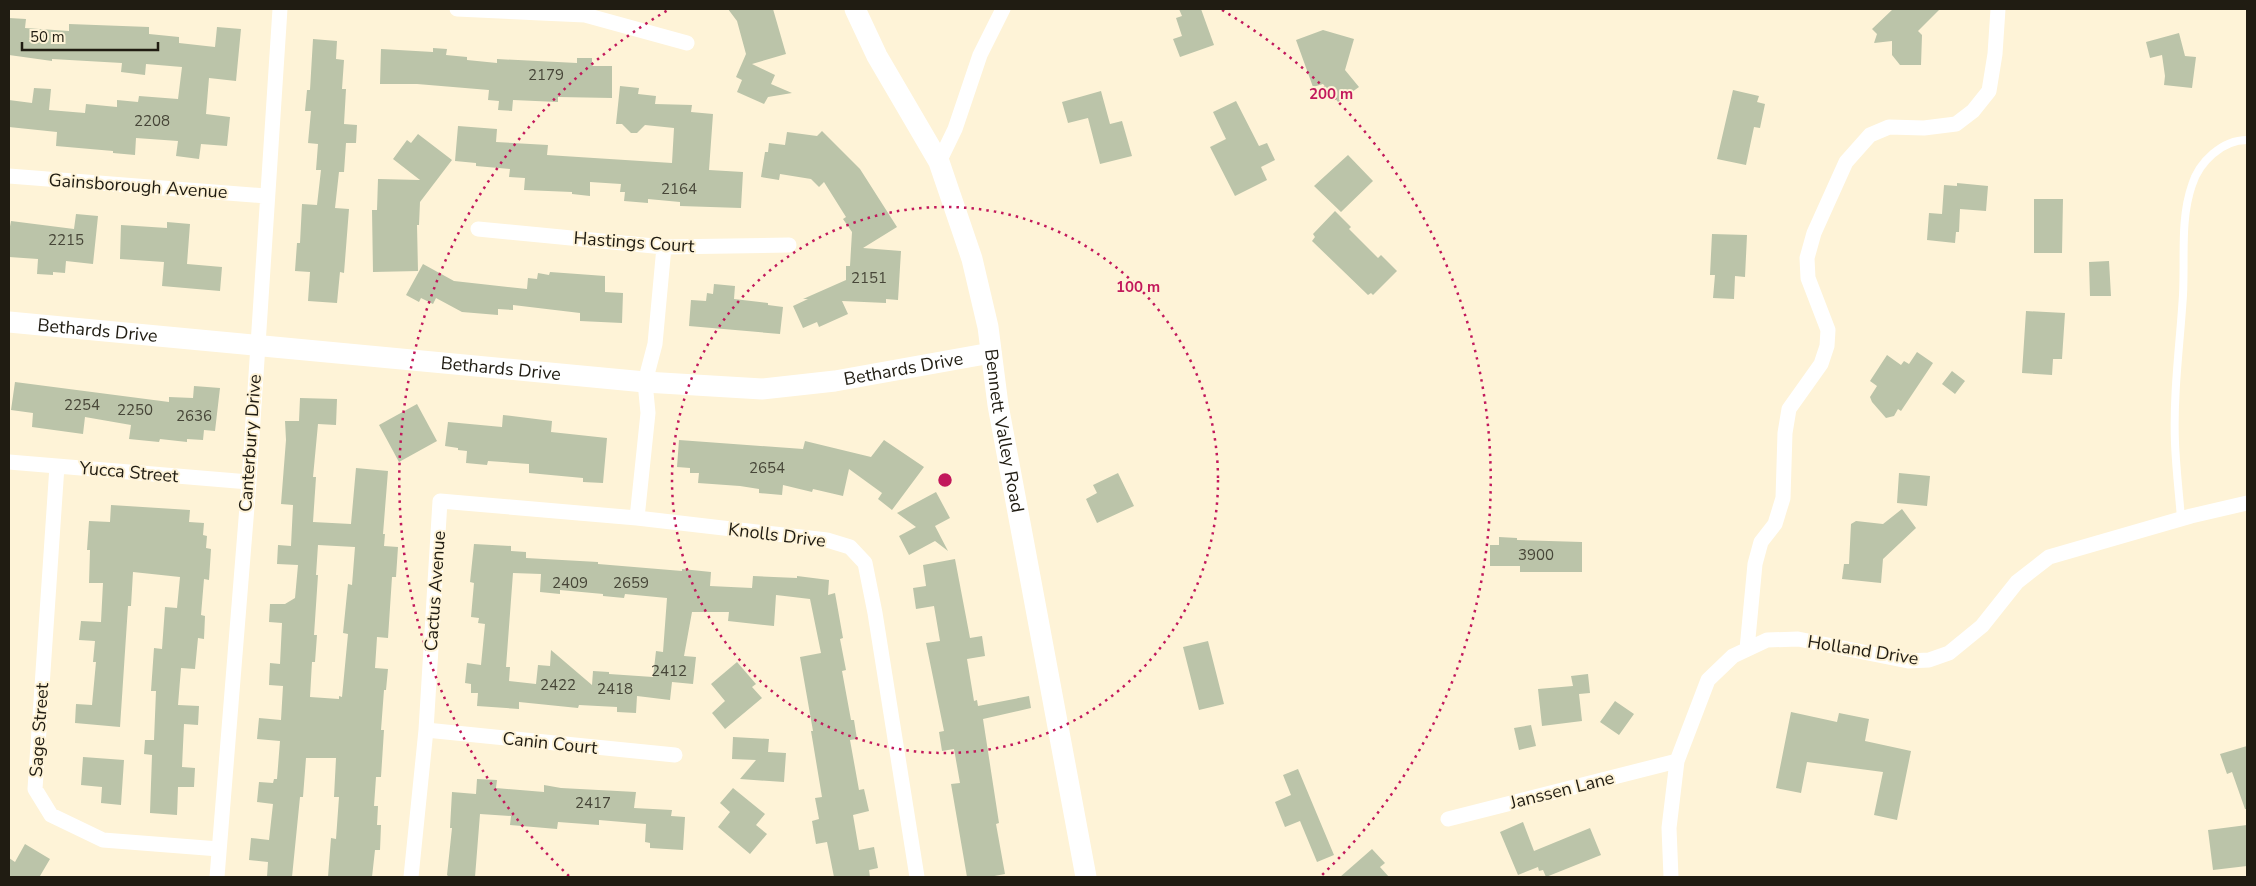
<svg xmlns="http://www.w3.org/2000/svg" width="2256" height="886" font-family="'Nunito Sans',sans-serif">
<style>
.building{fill:#bbc4a9;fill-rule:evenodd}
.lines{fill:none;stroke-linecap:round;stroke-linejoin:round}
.lane{stroke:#fff;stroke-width:8}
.street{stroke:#fff;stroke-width:15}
.secondary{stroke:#fff;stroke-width:21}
.ring{fill:none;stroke:#c2185b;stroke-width:2.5;stroke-dasharray:2.5 5}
.labels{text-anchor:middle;stroke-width:4;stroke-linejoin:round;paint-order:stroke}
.number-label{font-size:15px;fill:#474638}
.street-label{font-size:18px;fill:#201c12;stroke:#fef3d7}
.centre{fill:#c2185b;stroke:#fef3d7;stroke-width:2.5}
.ring-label{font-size:15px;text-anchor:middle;font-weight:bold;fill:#c2185b;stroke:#fef3d7;stroke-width:4;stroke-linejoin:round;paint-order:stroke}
</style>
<rect width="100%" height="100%" fill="#fef3d7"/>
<path class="building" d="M728,9H773L786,54L752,64L775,75L771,84L792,93L768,97L764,104L737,92L742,80L736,77L746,54L737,21Z
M1179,9H1201L1214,45L1180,57L1173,39L1182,36L1176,18L1182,16Z
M1893,9H1940L1918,31L1922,35L1921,65H1900L1892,55V41L1874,43L1877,34L1872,29Z
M9,18L26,19L25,28L69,31V24L149,27V34L179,37V43L215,47L217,27L241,29L236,81L209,78L206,114L230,117L227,146L201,144L199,159L176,156L178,141L136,138L135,155L113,153V151L56,146L57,132L9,127V100L32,103L34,88L51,89L49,110L85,113L86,104L117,107V100L138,102L139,96L178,99L182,67L146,64L145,75L121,72L122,63L52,59V61L9,55Z
M1323,30L1354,39L1345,70L1359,87L1338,102L1323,84L1313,87L1296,40Z
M2179,33L2185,56L2196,57L2192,88L2164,85L2165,76L2162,55L2150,58L2146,42Z
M313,39L337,41L336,59L344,60L342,89H346L344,124L357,125L356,143H346L344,172H339L335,208L349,209L344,273L340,272L337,303L308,301L310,272L295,271L297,243H300L302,204L317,205L321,170H316L318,144L308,143L311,111H305L307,90H310Z
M433,48L447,49L446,55L467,57V60L497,63V59L577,63V58H592V66H612V98L558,97V102L513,100L512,111L498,110L499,101L488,100L489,90L417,84H380L381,49L433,52Z
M620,86L639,88L638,94L656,96L655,104L692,105L691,112L713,114L709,170L743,172L741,208L680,206V202L648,199V203L624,201L625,192H620L621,184L590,182V196L572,194V192L524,190L525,178L509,177L510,169L476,166V163L455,161L458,126L497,129L496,142L548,145L547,155L672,163L674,128L645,125L637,133H631L622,124H616Z
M1733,90L1759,96L1757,102L1765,104L1760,128L1754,127L1746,165L1717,159Z
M1101,91L1110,124L1122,121L1132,156L1100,164L1088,118L1068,123L1062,102Z
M1236,101L1259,146L1267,143L1275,160L1261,167L1267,180L1235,196L1210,147L1226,139L1213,112Z
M822,131L860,169L897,227L863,248L901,251L898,300L886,299V303L842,301L848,314L819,327L817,322L803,328L793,306L808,299H803L846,280V266H850L852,232L843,219L846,217L824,182L819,187L811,179L780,174L779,180L761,177L765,152H768L769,143L785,145L787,132L817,136Z
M418,134L452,160L420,202L419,225H417L418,271L373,272L372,210H377L378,179L420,180L393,159L407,140L411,143Z
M1348,155L1373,181L1341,212L1314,186Z
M1957,183L1988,186L1986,211L1960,209L1959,232H1956L1955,243L1927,240L1929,213L1942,214L1944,185L1957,186Z
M2034,199H2063L2062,253H2034Z
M1335,211L1351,227L1349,229L1378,258L1381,255L1397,271L1373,295L1371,293L1368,295L1312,241L1315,237L1313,234Z
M76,214L98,216L93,264L66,261L65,273L53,272V275L37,274L38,259L9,257V232L11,221L74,229Z
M167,222L190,224L187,264L222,267L220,291L162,286L164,262L120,259L121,225L167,228Z
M1712,234L1747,235L1745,277L1735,276L1734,299L1713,298L1715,275H1710Z
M2109,261L2111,296H2090L2089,262Z
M423,264L454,281L527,289L528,278L537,279L538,273L549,275L550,272L605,276V292L623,293L622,323L580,321V313L513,305V310L498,309V315L462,312L436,298L433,304L421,298L419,302L406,295Z
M714,284L735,286L734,299L768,303V305L783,307L780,334L689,326L691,300L706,301L707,293L713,294Z
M2026,311L2065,313L2062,359H2053L2052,375L2022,373Z
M1917,352L1933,363L1901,411L1898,409L1894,416L1886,418L1872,402L1870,397L1877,386L1870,381L1887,355L1901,365L1904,361L1909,364Z
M1952,371L1965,381L1955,394L1942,384Z
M15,382L169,402V397L193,398L194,386L220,388L215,431L204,430L203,440L187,439V442L160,439L159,442L129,439L131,425L85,417L83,434L32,427L33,413L11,410Z
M300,398L337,399L336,425L318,424L313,477H316L313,522L351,524L356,468L388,471L383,534H385L384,546L398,547L396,577H392L388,638L377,637L375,668L388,669L386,690H384L381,730H384L381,777H376L374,806H378L377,825H381L380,850H375L372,877H328L331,838L336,839L339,797H334L336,758H306L303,797H300L292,877H267L268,862L249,860L251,838L269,840L273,804L257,802L259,782L273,783L274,779H277L280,741L257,739L259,718L281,720L283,686L269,685L270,663L280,664L282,623L269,622L270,604H285L295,598L298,565L277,564L278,545L291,546L293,505L281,504L286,440L285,421H299ZM318,545L355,547L352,585L348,584L343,633L348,634L342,697L339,696V699L310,697L312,662H315L317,635H314L318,575H316Z
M417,404L437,441L399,462L379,425Z
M503,415L552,421L551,432L607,438L603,483L583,482V478L529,473V464L488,461L487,465L466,463L467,451L458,450V448L445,446L448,422L502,427Z
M679,440L803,449L805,441L871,457L884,440L924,467L892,510L878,499L882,493L849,469L843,496L813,489L812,492L783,485L782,495L759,493V489L740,486L698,483L699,473H690V468L677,467Z
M1118,473L1134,506L1097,523L1086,499L1097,493L1093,485Z
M1899,473L1930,476L1927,506L1897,503Z
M936,492L950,518L935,526L948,551L935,541L909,555L899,536L916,527L897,513Z
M111,505L190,510L189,522L204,523L203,535L207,536L206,548L211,549L209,580L204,579L201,615L205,616L204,639L198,638L195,669L181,668L178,705L199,706L198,725L184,724L182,767L195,768L194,787H178L177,815L150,813L152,755L144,754L145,740H154L156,691H151L154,648L162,649L165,607L177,608L180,577L133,572L131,606H128L120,727L75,723L76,704L92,705L96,662H93L95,641L79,640L81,621L101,622L103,583H89L90,550H87L89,521L110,522Z
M1902,509L1916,528L1883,559L1881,583L1842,579L1844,564H1849L1851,524L1856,521L1883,524Z
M1499,537L1517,538V540L1582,542V572H1520V566H1490V545H1499Z
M474,544L511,546V551L526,552V558L598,562V564L682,571V569L711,572L710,586L752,588L753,576L797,578V576L829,580L828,595L835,593L843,638L840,639L846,670L842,671L851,720H854L857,739L850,740L859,790L864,789L869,811L853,815L859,850L874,847L878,868L869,870L870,877H834L827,842L816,844L812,821L819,819L815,798L822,797L811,731H813L800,657L821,653L810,599L776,595L774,626L728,621L729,612H692L684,656L696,657L693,684L672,682L670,700L637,696L636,713L617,712V707L579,705L578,708L519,702V709L477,706L478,693H471V684L465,683L467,663L481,665L485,624L478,623L479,618L471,617L474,583L470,582ZM513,573L541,574L540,592L560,594V590L603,594V596L624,598L625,594L667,598L663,652L656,651L653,677L609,674V672L593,671L592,685L551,650L550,666L538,665L536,684L509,681L510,667H506Z
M955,559L970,638L982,636L985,656L967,659L974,701L977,700L978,706L1029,696L1031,708L983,719L999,823L996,824L1005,874L989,877H967L951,784L960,783L954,749L942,751L939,732L944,731L926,643L940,641L934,606L916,609L913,588L926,586L923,565Z
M1208,641L1224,704L1199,710L1183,647Z
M737,662L756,684L752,687L762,698L725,729L712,713L725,701L711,684Z
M1588,674L1590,693L1579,694L1582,721L1542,726L1538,689L1573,686L1571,676Z
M1615,701L1634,714L1619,735L1600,722Z
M1791,712L1837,722L1839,713L1869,719L1865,741L1911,751L1897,820L1874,815L1883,772L1807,762L1801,793L1776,788Z
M1531,725L1536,746L1519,750L1514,728Z
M733,737L769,739L768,752L786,753L784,782L740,779L756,760L732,759Z
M2247,746V809H2245L2232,772L2227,774L2220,754Z
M83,757L124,760L121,805L101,803L102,787L81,785Z
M1298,769L1334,855L1317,862L1300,821L1285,827L1275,802L1291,795L1283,775Z
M477,779L497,780L496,788L544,792V785L561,788L636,792L634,808L672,810L671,816L685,817L683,850L650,848V843L645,842L646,824L599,820V825L558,822L557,829L510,825L511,816L480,814L475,877H449L447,875L452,828H450L452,792L476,794Z
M733,788L765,814L756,825L767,834L750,854L718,827L730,812L720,803Z
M1523,822L1534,851L1590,828L1601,855L1546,877L1543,870L1539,871L1538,867L1518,875L1500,832Z
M2247,825V866L2213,870L2208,830Z
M25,844L50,859L40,876L41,877H9V858L15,862Z
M1372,849L1385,863L1380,867L1389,877H1340Z"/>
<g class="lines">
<path class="lane" d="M2181,518C2179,493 2176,468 2175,443C2173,393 2180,344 2183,295C2185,259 2180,219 2192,185C2199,162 2222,140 2247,140"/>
<path class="street" d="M457,9L585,15L687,43
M939,162L955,129L980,55L1003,9
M9,176L266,196
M478,229L664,247L789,245
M9,462L249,482
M57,466L35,789L51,815L103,840L219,849
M637,518L648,413L645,382L655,344L664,247
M1747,649L1755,564L1761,542L1775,524L1783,498L1785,433L1789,409L1821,364L1827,346L1828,330L1808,278L1807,258L1814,233L1846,162L1870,135L1889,127L1924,128L1956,124L1973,111L1989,91L1995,54L1998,9
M426,730L675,755
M1448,819L1677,761
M217,877L249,482L280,9
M411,877L426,730L440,501L637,518L827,540L850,547L865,563L875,613L917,877
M1671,877L1669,828L1677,761L1708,680L1733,656L1767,640L1798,639L1908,661L1929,660L1949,653L1982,626L2017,582L2049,557L2191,516L2247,503"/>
<g class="secondary">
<path id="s1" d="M855,9L877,56L939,162L972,259L988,327L998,405L1086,877"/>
<path id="s2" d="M9,322L645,382L762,389L835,381L991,353"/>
</g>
</g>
<g class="ring">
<circle cx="945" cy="480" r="273"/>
<path d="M569 876A546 546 0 0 1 668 10M1222 10A546 546 0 0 1 1321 876"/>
</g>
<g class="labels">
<g class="number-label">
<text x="546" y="80">2179</text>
<text x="152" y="126">2208</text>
<text x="679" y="194">2164</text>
<text x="66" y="245">2215</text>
<text x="869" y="283">2151</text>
<text x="82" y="410">2254</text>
<text x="135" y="415">2250</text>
<text x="194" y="421">2636</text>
<text x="767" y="473">2654</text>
<text x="1536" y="560">3900</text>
<text x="570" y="588">2409</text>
<text x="631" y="588">2659</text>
<text x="669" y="676">2412</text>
<text x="558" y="690">2422</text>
<text x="615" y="694">2418</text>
<text x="593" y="808">2417</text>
</g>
<g class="street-label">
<text transform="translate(138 186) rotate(4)" y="6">Gainsborough Avenue</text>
<text transform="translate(634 242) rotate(4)" y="6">Hastings Court</text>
<text dy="6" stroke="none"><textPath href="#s2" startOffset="89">Bethards Drive</textPath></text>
<text dy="6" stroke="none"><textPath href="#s2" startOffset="494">Bethards Drive</textPath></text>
<text dy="6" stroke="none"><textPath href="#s2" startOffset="899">Bethards Drive</textPath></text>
<text dy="6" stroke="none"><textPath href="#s1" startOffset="452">Bennett Valley Road</textPath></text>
<text transform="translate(250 443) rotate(-86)" y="6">Canterbury Drive</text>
<text transform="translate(129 472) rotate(5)" y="6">Yucca Street</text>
<text transform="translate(777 535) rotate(7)" y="6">Knolls Drive</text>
<text transform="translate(435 591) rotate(-86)" y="6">Cactus Avenue</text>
<text transform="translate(1863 650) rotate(9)" y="6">Holland Drive</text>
<text transform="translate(39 730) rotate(-86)" y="6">Sage Street</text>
<text transform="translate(550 743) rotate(6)" y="6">Canin Court</text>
<text transform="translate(1562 790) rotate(-14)" y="6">Janssen Lane</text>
</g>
</g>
<circle cx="945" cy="480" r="8" class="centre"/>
<g class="ring-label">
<text x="1331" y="99">200 m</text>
<text x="1138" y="292">100 m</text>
</g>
<rect width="2256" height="886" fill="none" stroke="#201c12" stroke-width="20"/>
<path d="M22 42v8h136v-8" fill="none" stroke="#201c12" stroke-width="2.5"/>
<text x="30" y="42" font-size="15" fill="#201c12" stroke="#fef3d7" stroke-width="4" paint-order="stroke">50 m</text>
</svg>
